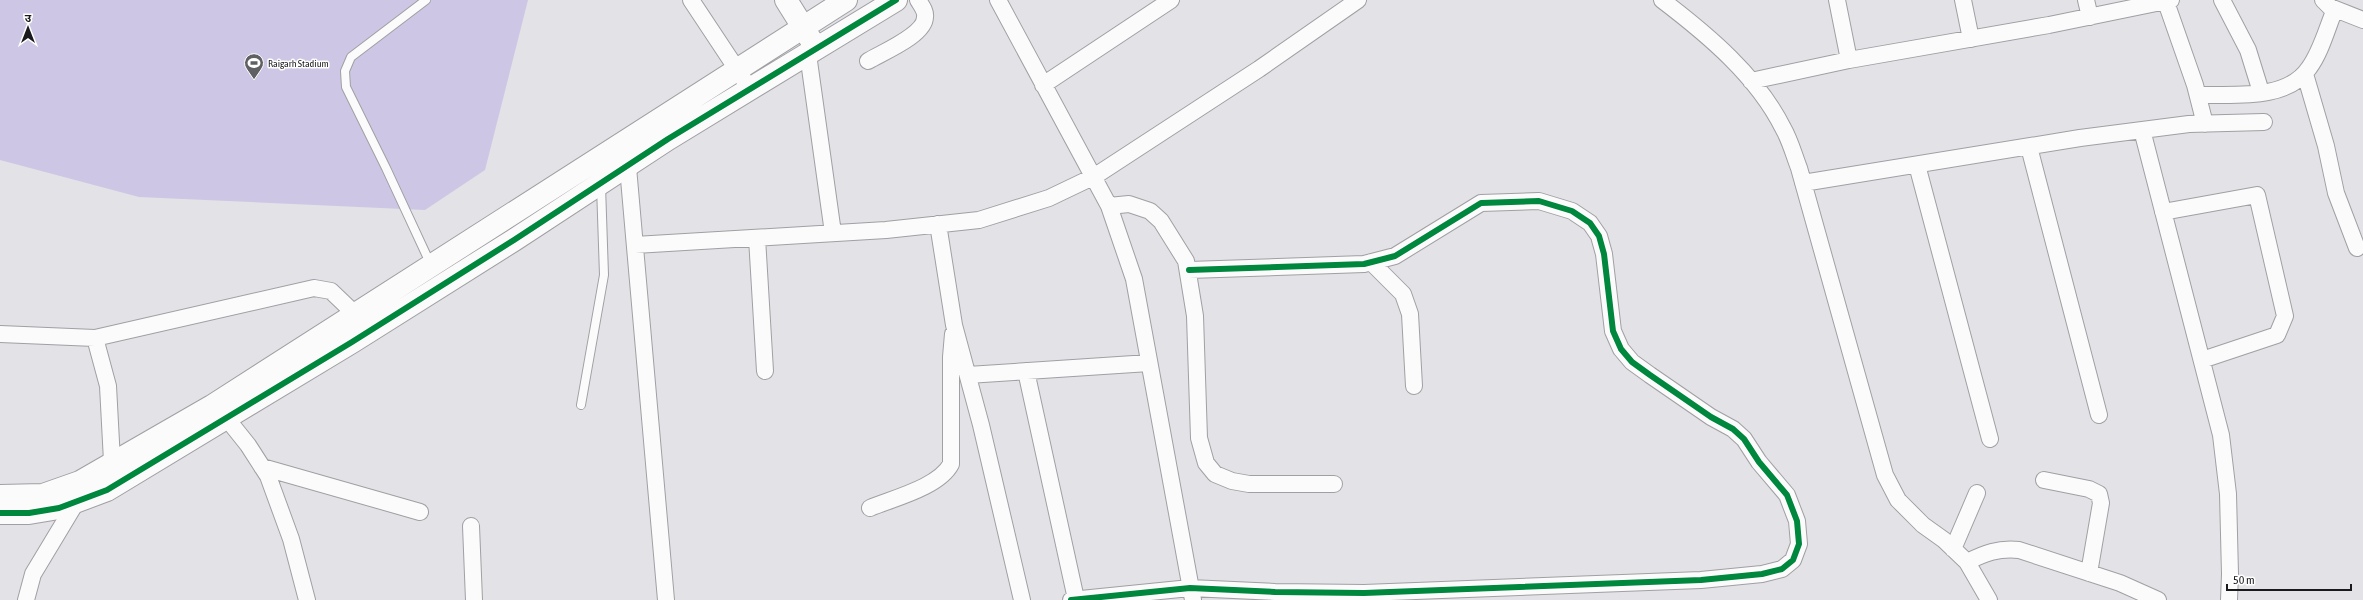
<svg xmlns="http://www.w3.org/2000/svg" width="2363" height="600" font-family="'Asap Condensed','Noto Sans Devanagari',sans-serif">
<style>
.green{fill:#cec6e5}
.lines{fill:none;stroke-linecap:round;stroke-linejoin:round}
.lane-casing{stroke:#a09fa3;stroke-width:10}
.street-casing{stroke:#a09fa3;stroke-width:18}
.secondary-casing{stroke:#a09fa3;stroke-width:24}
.lane{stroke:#fbfbfb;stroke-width:8}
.street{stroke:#fbfbfb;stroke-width:16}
.secondary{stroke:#fbfbfb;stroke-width:22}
.cycleway-casing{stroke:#fff;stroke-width:8}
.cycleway{stroke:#00873e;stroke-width:6}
.labels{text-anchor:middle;stroke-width:3;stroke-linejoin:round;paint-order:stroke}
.poi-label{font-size:10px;fill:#1a1a1d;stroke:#fff;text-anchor:start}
</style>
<rect width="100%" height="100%" fill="#e3e2e7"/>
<path class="green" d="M0,0H528L485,170L425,210L139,197L0,160Z"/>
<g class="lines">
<g class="lane-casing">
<path id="lane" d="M426,0L351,57L345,71L346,87L386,168L431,265
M581,405L604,275L601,186"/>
</g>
<g class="street-casing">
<path id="street" d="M691,0L750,89
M998,0L1109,206L1134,279L1193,600
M1662,0C1708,35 1757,76 1783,128C1790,140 1794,155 1799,168L1885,475L1898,500L1923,525L1944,540L1967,562L1989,600
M1837,0L1849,60
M1963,0L1971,39
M2086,0L2090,17
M2222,0L2248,50L2261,92
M2323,0L2330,7L2363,20
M2166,2L2195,85L2205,124
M808,54L833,233
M868,61C883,52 925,35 925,17C926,11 921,5 918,0
M2305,74L2326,146L2336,193L2357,248
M1751,81L1849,60L2049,25L2171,0
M1043,85L1171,0
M2198,95C2233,94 2287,101 2309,68C2321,52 2327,28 2335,9
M2142,130L2221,435L2228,494L2230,574L2229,600
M2029,147L2099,415
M627,156L666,600
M1917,165L1990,439
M1803,183L2080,138L2189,124L2264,122
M1109,206L1129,204L1150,211L1161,221L1186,261L1195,316L1199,438L1206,463L1215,474L1232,481L1249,484H1334
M2163,212L2257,195L2285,316L2277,335L2202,360
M938,224L954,325L981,425L1022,600
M757,238L765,371
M635,245L886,230L979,220L1049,198L1095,176L1259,69L1358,0
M1371,262L1403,294L1410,314L1414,386
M0,334L95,338L314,288L331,291L355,314
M95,338L108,386L112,461
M1026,371L1076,599
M968,375L1149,363
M220,410L248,445L268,476L291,539L307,600
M262,467L420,512
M2044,480L2089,489L2099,494L2101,503L2089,573
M870,508C894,498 939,487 951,464V357L953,334
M471,526L474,600
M1953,549L1977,493
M1967,562C1985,553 1998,548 2019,550L2120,583L2158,600
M26,600L33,574L77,501
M1071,600L1190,588L1275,592L1364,593L1701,580L1762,574L1782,569L1793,560L1799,544L1797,521L1787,495L1759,462L1744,439L1733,429L1711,417L1650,375L1632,362L1621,349L1613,331L1604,254L1599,236L1590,223L1572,211L1539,201L1481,203L1395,256L1364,264L1189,270"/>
</g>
<g class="secondary-casing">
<path id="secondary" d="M786,0L811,40
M0,496L43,495L80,482L212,406L846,0
M0,513H29L59,508L107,490L352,342L514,240L668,139L896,0"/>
</g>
<use href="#lane" class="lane"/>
<use href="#street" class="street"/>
<use href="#secondary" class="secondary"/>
<g class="cycleway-casing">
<path id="cycleway" d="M0,513H29L59,508L107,490L352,342L514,240L668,139L896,0
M1071,600L1190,588L1275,592L1364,593L1701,580L1762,574L1782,569L1793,560L1799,544L1797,521L1787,495L1759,462L1744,439L1733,429L1711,417L1650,375L1632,362L1621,349L1613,331L1604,254L1599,236L1590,223L1572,211L1539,201L1481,203L1395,256L1364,264L1189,270"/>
</g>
<use href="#cycleway" class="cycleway"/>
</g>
<defs>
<g id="stadium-pin" transform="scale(1)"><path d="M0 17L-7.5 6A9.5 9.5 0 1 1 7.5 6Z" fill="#606064" stroke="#fff"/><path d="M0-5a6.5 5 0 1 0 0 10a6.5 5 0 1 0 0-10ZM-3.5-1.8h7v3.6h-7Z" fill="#fff"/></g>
</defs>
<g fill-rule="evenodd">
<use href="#stadium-pin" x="254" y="63"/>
</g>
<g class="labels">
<g class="poi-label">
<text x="268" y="67">Raigarh Stadium</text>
</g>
</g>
<g transform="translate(28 28)" stroke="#ffffff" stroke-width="3" paint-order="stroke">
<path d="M0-3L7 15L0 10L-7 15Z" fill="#1a1a1d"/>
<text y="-6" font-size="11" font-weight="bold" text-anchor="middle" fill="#1a1a1d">उ</text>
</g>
<path d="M2227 584v6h124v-6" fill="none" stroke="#1a1a1d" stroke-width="2"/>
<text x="2233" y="584" font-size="12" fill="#1a1a1d" stroke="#ffffff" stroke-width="3" paint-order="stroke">50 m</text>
</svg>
